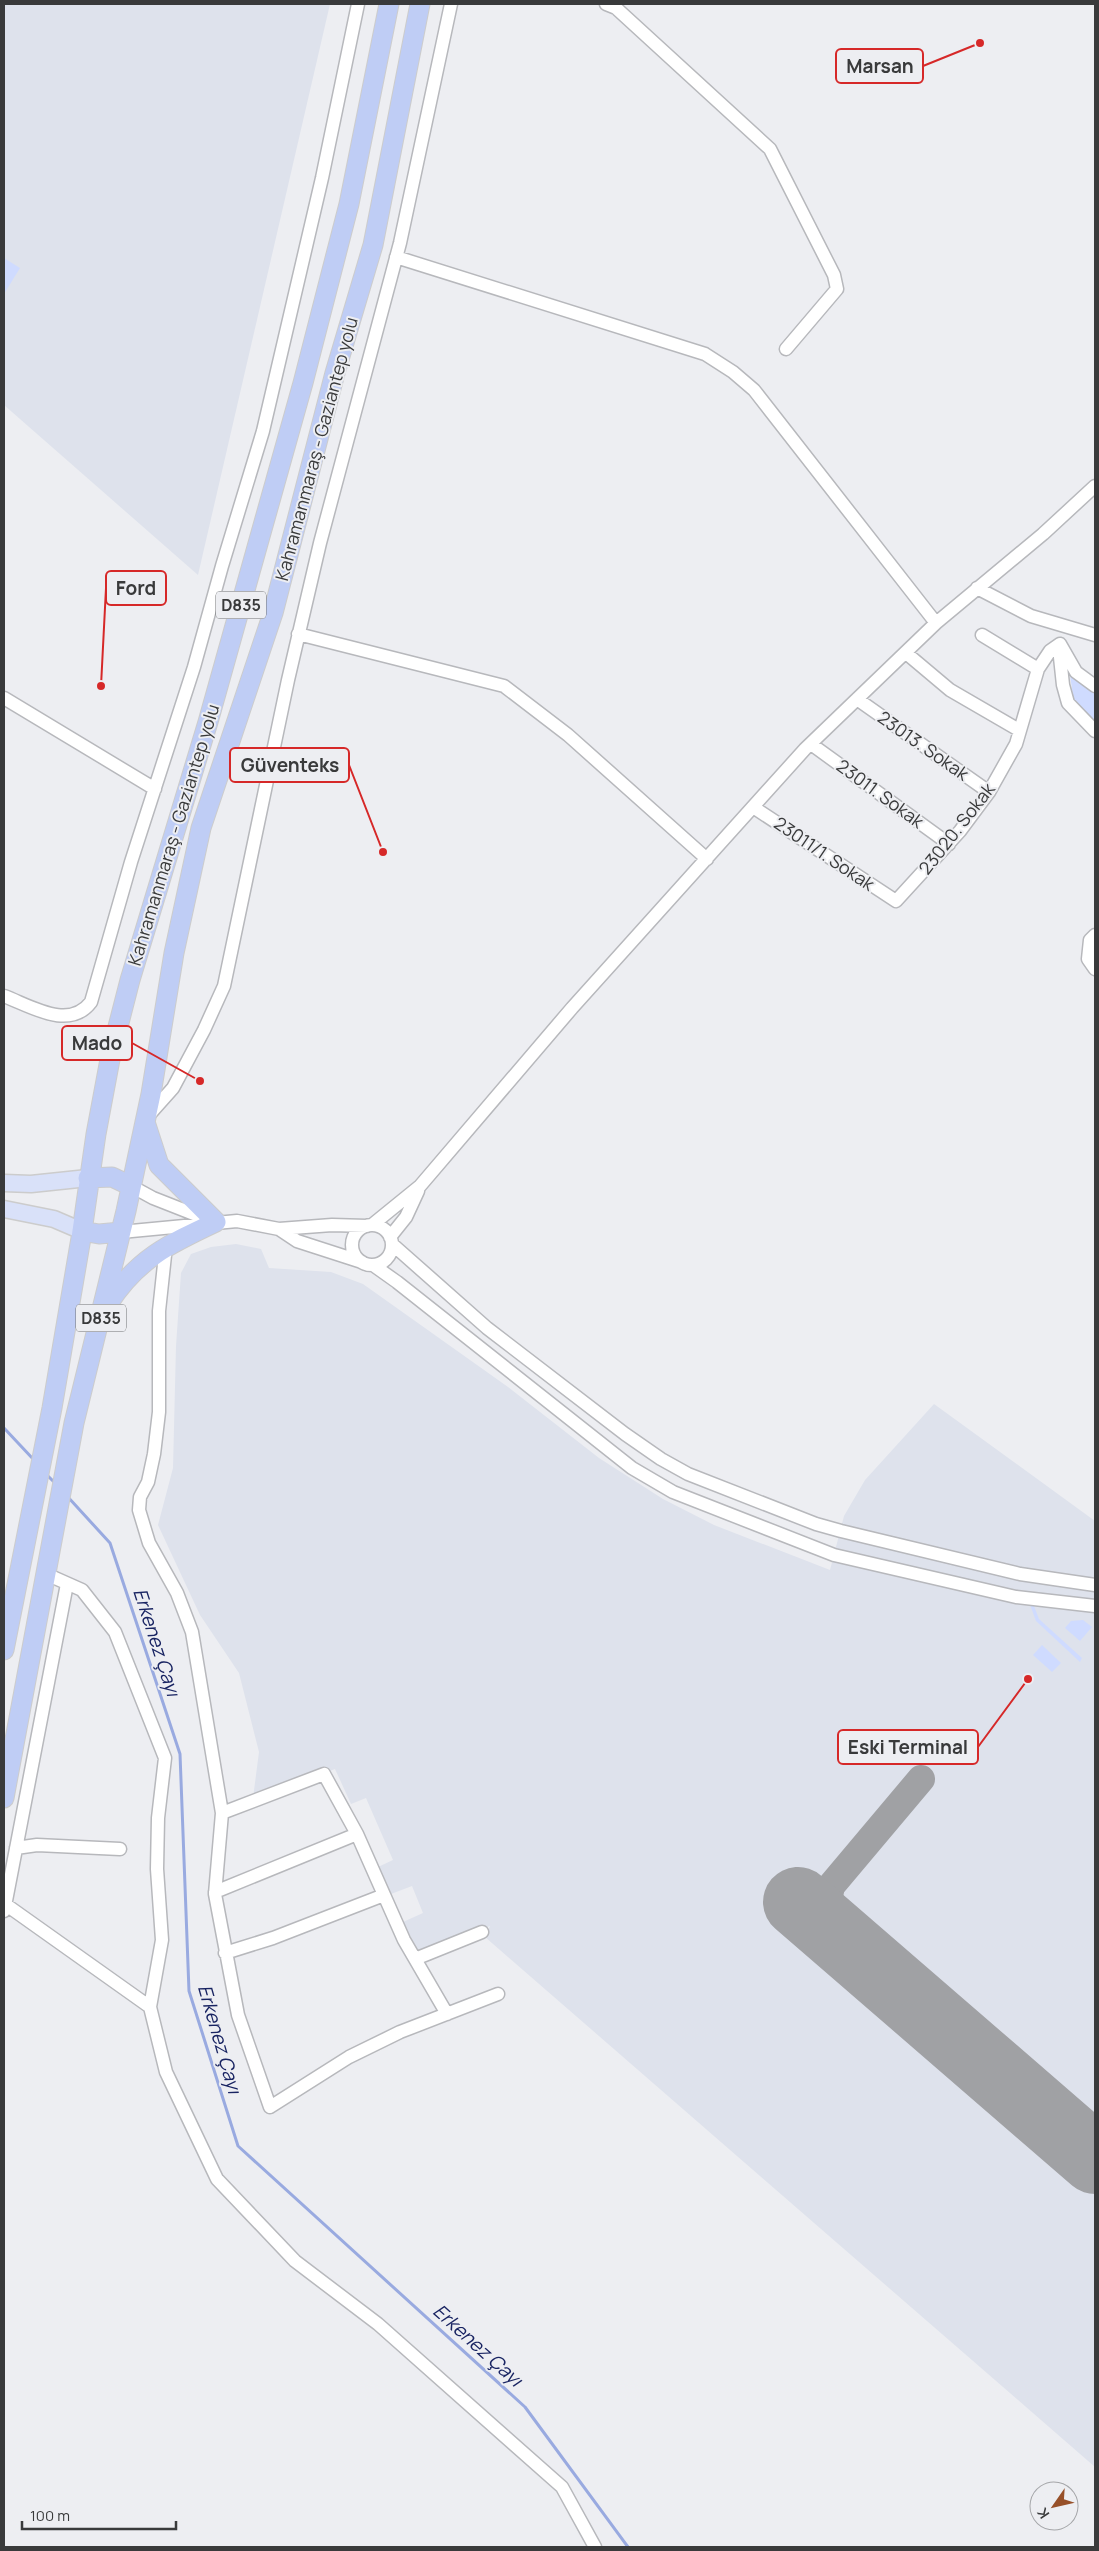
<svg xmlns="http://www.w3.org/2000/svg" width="1099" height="2551" font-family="Manrope,sans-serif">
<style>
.built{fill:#dee2ec}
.green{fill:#cfdbff}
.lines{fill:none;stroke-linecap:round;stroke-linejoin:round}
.stream{stroke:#99aae0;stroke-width:3}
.taxiway{stroke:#a0a1a4;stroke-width:28}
.runway{stroke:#a0a1a4;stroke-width:70}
.minor-casing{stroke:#b7b8bc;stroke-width:15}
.major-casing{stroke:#ccc;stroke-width:19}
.highway-casing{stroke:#ccc;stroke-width:21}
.minor{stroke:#fff;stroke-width:12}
.major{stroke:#d9e1f9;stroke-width:16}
.highway{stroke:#bfcdf5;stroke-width:19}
.labels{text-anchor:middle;stroke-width:4;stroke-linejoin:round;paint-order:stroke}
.shield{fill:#edeef2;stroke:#6f7072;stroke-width:1}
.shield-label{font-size:16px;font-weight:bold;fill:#393a3b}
.street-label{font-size:18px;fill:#393a3b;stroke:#edeef2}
.water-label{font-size:19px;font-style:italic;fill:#192462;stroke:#edeef2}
.leader{fill:none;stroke:#d62828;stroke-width:2}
.callout-dot{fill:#d62828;stroke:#edeef2;stroke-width:2}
.callout{fill:#edeef2;stroke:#d62828;stroke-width:2}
.callout-label{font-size:19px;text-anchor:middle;font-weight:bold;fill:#393a3b}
</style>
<rect width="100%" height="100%" fill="#edeef2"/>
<path class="built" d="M4,4H330L198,575L4,405Z
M236,1244L261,1249L269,1268L331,1272L363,1284L508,1387L599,1458L663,1499L714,1525L830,1570L844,1516L865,1480L934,1404L1095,1521V2467L485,1937L490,1926L419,1953L403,1922L423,1913L412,1886L391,1894L378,1867L393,1860L366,1798L351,1804L335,1769L253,1798L259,1752L239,1673L200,1615L158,1525L173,1468L176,1346L181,1273L191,1254L211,1247Z"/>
<path class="green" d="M4,258L20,268L4,294Z
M1070,675L1095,694V723L1074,703Z
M1032,1601L1039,1619L1082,1658L1080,1662L1036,1621L1029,1602Z
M1083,1620L1092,1627L1080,1641L1065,1628L1071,1621Z
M1042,1645L1061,1663L1052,1672L1033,1655Z"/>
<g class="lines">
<path class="stream" d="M4,1428L34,1460
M46,1474L56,1484
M67,1496L110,1543L180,1754L189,1991L238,2146L525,2407L628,2547"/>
<path class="taxiway" d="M826,1926L827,1907L831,1886L921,1779"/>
<path class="runway" d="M798,1902L1095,2159"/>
<g class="minor-casing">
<path id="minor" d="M606,4L616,8L770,149L834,275L837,289L786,349
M396,257L705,354L733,372L754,390L936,623
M977,588L1031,616L1095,635
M298,634L504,686L568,735L707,859
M982,635L1038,669
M1059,648L1063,685L1068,703L1095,731
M906,653L950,690L1019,730
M4,698L155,789
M857,699L989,792
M811,744L949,844
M753,807L896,901L960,831L989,792L1016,744L1038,669L1050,651L1060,644L1076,672L1095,686
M1095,935L1090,940L1088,959L1095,969
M4,996C31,1006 69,1031 91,1002L131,862L194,667L222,566L263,431L322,178L358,4
M148,1116L173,1088L204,1030L224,986L288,680L320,543L400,243L451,4
M131,1186L153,1198L209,1220
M372,1225L420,1186L572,1008L805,749L936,623L1043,534L1095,486
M352 1245a20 20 0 1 1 40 0a20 20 0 1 1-40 0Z
M279,1229L297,1241L362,1262
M121,1232L237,1221L279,1229L332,1225L367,1226
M390,1237L406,1217L418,1191
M392,1244L487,1328L625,1434L661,1459L688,1474L816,1524L841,1531L1020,1574L1095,1585
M166,1246L159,1311V1412L154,1454L148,1482L140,1497L139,1510L149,1543L177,1593L192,1632L222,1813L215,1894L238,2015L270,2107L349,2057L400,2032L498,1994
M373,1265L397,1282L632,1468L673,1492L834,1555L1016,1597L1095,1606
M46,1574L82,1590L115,1632L165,1758L158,1818L157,1869L162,1940L150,2007
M222,1813L324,1774L357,1834L404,1940L447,2014
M16,1848L37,1845L120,1849
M215,1892L357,1834
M5,1904L150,2007L166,2072L217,2179L295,2261L378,2324L562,2487L595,2547
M4,1911L67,1584
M225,1953L273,1938L384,1895
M415,1959L482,1932"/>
</g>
<g class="major-casing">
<path id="major" d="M4,1183L31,1184L88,1178
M4,1209L54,1219L82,1231"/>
</g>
<g class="highway-casing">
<path id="highway" d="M88,1178L112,1177L131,1186
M82,1231L99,1234L121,1232
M108,1304C137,1259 169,1244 216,1222L159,1165L145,1122
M4,1650L52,1408L81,1238L96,1134L111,1054L130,980L208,722L303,383L349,204L389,4
M4,1798L74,1423L126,1211L151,1094L174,953L201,828L273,613L335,373L373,245L420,4"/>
</g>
<use href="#minor" class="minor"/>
<use href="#major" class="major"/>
<use href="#highway" class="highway"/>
</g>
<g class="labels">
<g class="shield">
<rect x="216" y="591.5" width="50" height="27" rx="4"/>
<rect x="76" y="1304.5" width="50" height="27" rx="4"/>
</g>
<g class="shield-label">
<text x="241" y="611">D835</text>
<text x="101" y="1324">D835</text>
</g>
<g class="street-label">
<text transform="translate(317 449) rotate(-75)" y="6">Kahramanmaraş - Gaziantep yolu</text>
<text transform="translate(923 746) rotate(35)" y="6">23013. Sokak</text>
<text transform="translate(880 794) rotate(36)" y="6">23011. Sokak</text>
<text transform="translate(957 829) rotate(-52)" y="6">23020. Sokak</text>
<text transform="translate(174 835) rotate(-73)" y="6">Kahramanmaraş - Gaziantep yolu</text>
<text transform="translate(824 854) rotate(34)" y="6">23011/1. Sokak</text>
</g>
<g class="water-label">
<text transform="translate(157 1642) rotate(72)" y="7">Erkenez Çayı</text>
<text transform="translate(220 2039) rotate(74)" y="7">Erkenez Çayı</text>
<text transform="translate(478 2345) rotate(42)" y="7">Erkenez Çayı</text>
</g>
</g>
<path class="leader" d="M980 43L923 66M101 686L106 588M383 852L349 765M200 1081L132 1043M1028 1679L978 1747"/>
<g class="callout-dot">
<circle cx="980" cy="43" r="5"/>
<circle cx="101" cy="686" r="5"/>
<circle cx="383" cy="852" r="5"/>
<circle cx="200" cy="1081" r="5"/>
<circle cx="1028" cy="1679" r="5"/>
</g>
<g class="callout">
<rect x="836" y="49" width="87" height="34" rx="5"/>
<rect x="106" y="571" width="60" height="34" rx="5"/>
<rect x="230" y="748" width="119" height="34" rx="5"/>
<rect x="62" y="1026" width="70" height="34" rx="5"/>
<rect x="838" y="1730" width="140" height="34" rx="5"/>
</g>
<g class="callout-label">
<text x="880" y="73">Marsan</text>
<text x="136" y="595">Ford</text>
<text x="290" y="772">Güventeks</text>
<text x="97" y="1050">Mado</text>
<text x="908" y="1754">Eski Terminal</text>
</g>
<rect width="1099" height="2551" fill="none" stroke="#393a3b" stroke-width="10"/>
<g transform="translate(1054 2506) rotate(236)"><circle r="24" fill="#edeef2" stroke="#a5a6a9"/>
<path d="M0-4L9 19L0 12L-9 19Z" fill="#975029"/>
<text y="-8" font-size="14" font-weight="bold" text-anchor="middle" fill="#393a3b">K</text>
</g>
<path d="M22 2521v8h154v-8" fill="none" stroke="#393a3b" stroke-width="2.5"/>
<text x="30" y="2521" font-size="15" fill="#393a3b" stroke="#edeef2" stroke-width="4" paint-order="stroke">100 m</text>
</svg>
